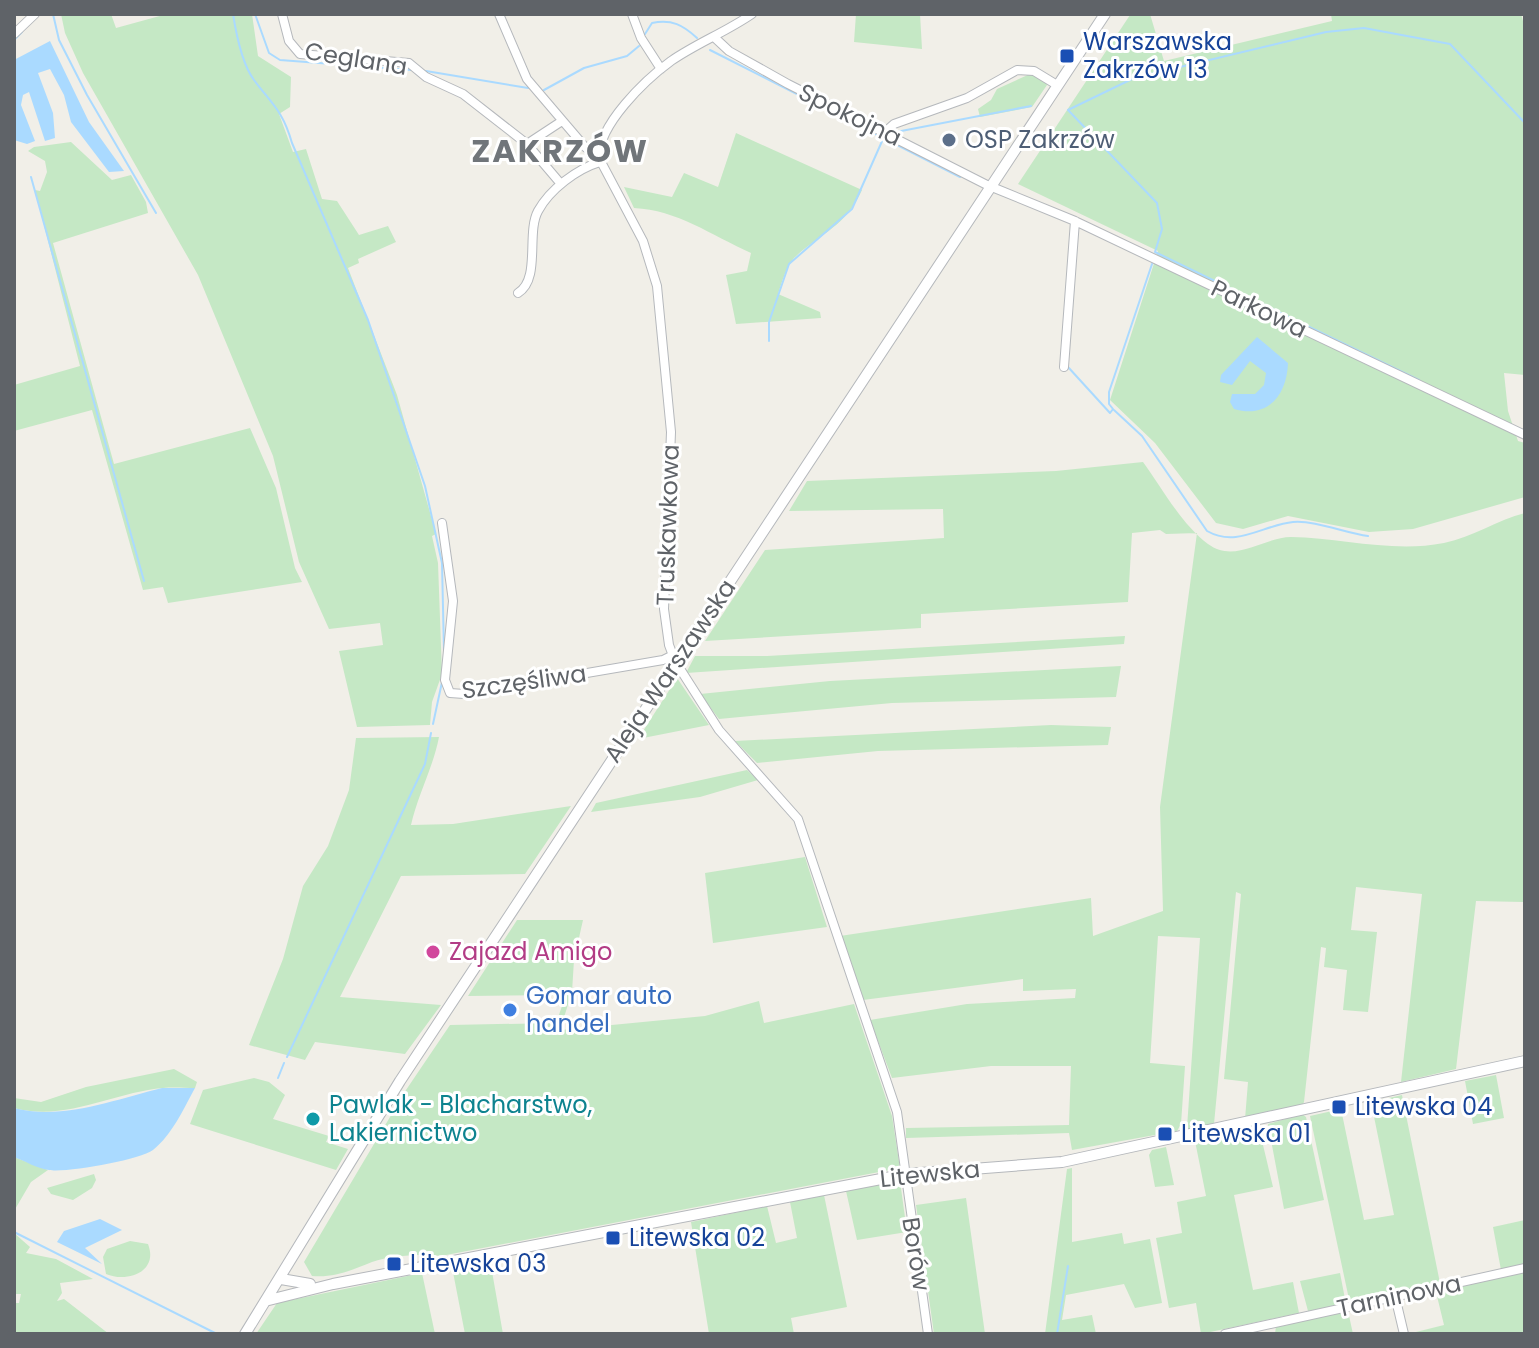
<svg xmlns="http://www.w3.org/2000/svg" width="1539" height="1348" font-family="Poppins,sans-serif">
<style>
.green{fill:#c5e8c5}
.water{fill:#aadaff}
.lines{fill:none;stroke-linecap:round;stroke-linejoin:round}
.stream{stroke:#aadaff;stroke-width:2}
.minor-casing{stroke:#b5b8bc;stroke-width:10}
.tertiary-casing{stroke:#b5b8bc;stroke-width:12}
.minor{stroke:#fff;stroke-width:8}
.tertiary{stroke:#fff;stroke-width:10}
.transit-dot{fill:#1a4fb4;stroke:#fff;stroke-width:3}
.service-dot{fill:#5c6f8a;stroke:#fff;stroke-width:3}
.hotel-dot{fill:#d1479c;stroke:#fff;stroke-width:3}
.shop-dot{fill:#3f7fe0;stroke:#fff;stroke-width:3}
.culture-dot{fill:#0f9aa8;stroke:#fff;stroke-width:3}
.labels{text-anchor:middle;stroke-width:6;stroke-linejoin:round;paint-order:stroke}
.transit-label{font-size:24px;fill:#164399;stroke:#fff;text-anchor:start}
.street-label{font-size:24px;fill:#5f6368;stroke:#fff}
.service-label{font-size:24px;fill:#4e5e75;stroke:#fff;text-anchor:start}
.hotel-label{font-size:24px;fill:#b23c85;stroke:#fff;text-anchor:start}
.shop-label{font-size:24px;fill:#366cbe;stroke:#fff;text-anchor:start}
.culture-label{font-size:24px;fill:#0d838f;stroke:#fff;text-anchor:start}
.district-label{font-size:32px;font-weight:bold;letter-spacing:2px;fill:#70757a;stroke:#fff}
</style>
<rect width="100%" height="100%" fill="#f1efe8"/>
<path class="green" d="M61,14H111L116,28L167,14H252L258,56L291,77L290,107L279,114L293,152L306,149L322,199L337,201L359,235L388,226L396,242L358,259L359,263L348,268L397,395L436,534L432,536L438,563L442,674L432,702L430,725L357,727L339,651L383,645L380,623L329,629L299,562L273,456L198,275L83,73L65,33Z
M856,14H920L922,49L854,42Z
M1150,14L1164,61L1332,21L1331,14H1521L1525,28V375L1504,373L1508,411L1518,441L1525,443V497L1413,529L1369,532L1288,516L1243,529L1216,523L1155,443L1110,400L1158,251L1018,184L1130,15Z
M1030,74L1046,81L1047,85L1032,107L980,117L978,109L991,100L997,89Z
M736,133L862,190C845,228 820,233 794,258C786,267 782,282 778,294L820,312L821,318L736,324L726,275L747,271L751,253C711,235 677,210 634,208L624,187L672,197L684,173L718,187Z
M71,142L112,180L131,175L146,202L148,213L53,243L114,464L250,428L276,488L295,568L302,582L168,603L163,587L143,590L92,410L14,431V385L80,366L35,190L40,191L47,172L45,161L28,151L34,147Z
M1143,462C1162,488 1182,525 1208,544C1235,564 1264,537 1291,537C1342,538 1393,553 1444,543C1473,537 1497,520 1525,513L1523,902L1476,901L1456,1069L1401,1082L1422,894L1356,887L1351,930L1377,932L1368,1012L1343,1010L1347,970L1324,967L1326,948L1321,947L1304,1102L1302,1106L1245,1119L1248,1082L1224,1079L1241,894L1236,892L1214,1124L1190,1130L1187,1128L1200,938L1158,936L1150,1063L1185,1066L1181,1124L1177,1131L1072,1150L1069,1133L906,1138V1128L1069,1125L1071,1066H991L892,1078L870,1020L967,1004L1075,998L1076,989L1023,991V979L863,1000L840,936L1091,898L1093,936L1163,911L1160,807L1197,533L1166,534L1160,530L1132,533L1128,602L921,614V628L705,641L765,550L944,538L943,509L789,511L807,481L1056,471Z
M1125,636L1124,644L686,673L695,656H767Z
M1121,666L1116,697L892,703L719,719L700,694L830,681Z
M677,678L709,725L638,739Z
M1051,725L1111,727L1108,745L878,751L757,763L735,741Z
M439,737C433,768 418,794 411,825L453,824L571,806L525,874L401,876L340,997L441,1005L405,1054L315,1042L305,1060L249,1045L283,959L303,886L328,846L349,790L356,738Z
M747,770L758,780L700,797L591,812L596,803Z
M805,857L827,927L713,943L705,873Z
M517,920H583L574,960L572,992L560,1030L705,1016L759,1001L764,1023L854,1004L892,1116L900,1168L441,1256C420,1254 393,1255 372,1262C352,1270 335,1278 312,1276L304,1262L406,1090L450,1025L556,1023L566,995L468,996Z
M174,1069L197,1082L195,1088C185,1088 174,1087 163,1088C114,1092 66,1122 14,1108V1098L41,1102L86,1087Z
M1496,1075L1504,1118L1473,1124L1465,1081Z
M254,1078L269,1082L285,1095L273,1119L329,1136L326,1142L348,1149L336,1170L190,1124L203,1090Z
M1402,1095L1440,1283L1350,1304L1310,1116L1341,1109L1364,1220L1394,1215L1371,1102Z
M1302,1114L1306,1117L1324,1200L1284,1209L1268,1124Z
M1258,1124L1273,1187L1234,1195L1253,1290L1293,1282L1299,1313L1201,1334L1196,1303L1169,1308L1156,1238L1182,1233L1177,1202L1206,1196L1195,1141Z
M1166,1147L1174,1185L1155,1187L1149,1155L1152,1150Z
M14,1157L48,1170L31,1182L14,1211Z
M1072,1168V1242L1122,1233L1124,1244L1150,1239L1162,1303L1135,1308L1124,1284L1066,1295L1062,1320L1092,1315L1096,1334H1045L1067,1169Z
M94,1174L96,1180L92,1188L73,1200L51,1194L47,1188Z
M900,1181L907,1232L857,1240L846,1191Z
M824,1195L847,1307L791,1318L794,1334H709L691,1222L767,1206L776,1243L797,1238L790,1202Z
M966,1198L985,1334H934L916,1205Z
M1525,1220V1265L1501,1270L1493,1227Z
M14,1233L30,1247L26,1253L56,1259L93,1279L60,1283L62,1293L57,1301L64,1299L109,1334H14V1303H19L21,1294H14Z
M130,1241L148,1244C159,1272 127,1283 106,1274L103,1257L107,1249Z
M490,1260L503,1334H465L452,1267Z
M1525,1271V1334H1408L1444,1325L1436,1292Z
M422,1273L435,1334H256L277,1303Z
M1340,1273L1346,1304L1308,1311L1300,1281Z
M1348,1311L1353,1334H1275L1276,1326Z"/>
<path class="water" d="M50,41L89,122L124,171L109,172L71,122L64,95L50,69L38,73L53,113L55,138L45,141L29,92L23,95L21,105L35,141L27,144L14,140V60Z
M1257,337L1288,363C1287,395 1268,419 1234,409L1230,402L1232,394H1255L1264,385L1266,373L1250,361L1232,385L1220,382L1221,375Z
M162,1088H195C184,1108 172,1135 153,1150C139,1160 67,1173 49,1170C38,1169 25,1161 14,1157V1108C62,1121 116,1099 162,1088Z
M100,1219L122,1230L85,1248L102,1264L57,1242L64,1231Z"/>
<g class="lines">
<path class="stream" d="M53,14L59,40L87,95L156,213
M233,14C236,33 242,64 254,80C272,104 283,111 292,143L368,320L425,486L442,563L444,652
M255,14L269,53L280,60L411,70
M645,34L652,23C672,19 683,25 697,38
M14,40L22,32
M710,50L960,177
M426,71L528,88
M544,90L584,68L627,56L639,46
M896,132L1031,106
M31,177L144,581
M769,341V322L789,264L852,209L883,139
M1068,367L1110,413L1113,409L1109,404V392L1152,264
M1419,380L1155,252L1162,229L1157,203L1068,110L1134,78L1326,32L1364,28L1450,44L1525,123
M1114,410L1142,436L1207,531C1237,548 1263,525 1293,522C1315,520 1345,533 1368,536
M433,724L442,682
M287,1057L425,764L431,733
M278,1078L284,1063
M14,1232L217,1334
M1057,1334L1068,1266"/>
<g class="minor-casing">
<path id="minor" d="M282,14L289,41L300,54L409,63L426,77L463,94L527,144L561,184
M499,14L527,79L585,147L599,157
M632,14L641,38L661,69
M752,14C726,32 697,43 671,61C645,80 598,125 599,158L643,241L657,286L671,432L664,609L669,645L675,661L719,730L798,819L897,1112L928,1334
M14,34L35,14
M714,37L729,51L788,84L987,185L1075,221L1525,435
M885,132L894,124L967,98L1017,70L1034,71L1057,85
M527,144L562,121
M518,293C541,279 526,233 538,211C550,189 577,169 600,162
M1064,367L1075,221
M442,523L453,601L445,680L450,693L464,694L663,660L673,655
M1395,1296L1404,1334
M1225,1334L1525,1268"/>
</g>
<g class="tertiary-casing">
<path id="tertiary" d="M281,1279L310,1284
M269,1300L333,1284L907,1174L1062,1162L1525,1061
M245,1334L400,1081L1105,14"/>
</g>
<use href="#minor" class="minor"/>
<use href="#tertiary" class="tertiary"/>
</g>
<g class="transit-dot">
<rect x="1059" y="48" width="16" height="16" rx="4"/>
<rect x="1331" y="1099" width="16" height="16" rx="4"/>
<rect x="1157" y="1126" width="16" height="16" rx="4"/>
<rect x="605" y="1230" width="16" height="16" rx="4"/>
<rect x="386" y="1256" width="16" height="16" rx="4"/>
</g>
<circle class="service-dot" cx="949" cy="140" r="8"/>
<circle class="hotel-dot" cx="433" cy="952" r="8"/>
<circle class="shop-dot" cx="510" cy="1010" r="8"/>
<circle class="culture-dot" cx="313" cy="1119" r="8"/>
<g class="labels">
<g class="transit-label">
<text x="1083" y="50">Warszawska<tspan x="1083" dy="28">Zakrzów 13</tspan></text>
<text x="1355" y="1115">Litewska 04</text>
<text x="1181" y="1142">Litewska 01</text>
<text x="629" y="1246">Litewska 02</text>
<text x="410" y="1272">Litewska 03</text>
</g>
<g class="street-label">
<text transform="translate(356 59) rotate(9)" y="8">Ceglana</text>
<text transform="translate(850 115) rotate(26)" y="8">Spokojna</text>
<text transform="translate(1259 309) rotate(26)" y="8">Parkowa</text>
<text transform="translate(668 525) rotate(-88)" y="8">Truskawkowa</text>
<text transform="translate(670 671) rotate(-56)" y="8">Aleja Warszawska</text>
<text transform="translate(524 682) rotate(-8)" y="8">Szczęśliwa</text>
<text transform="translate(930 1174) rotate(-6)" y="8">Litewska</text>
<text transform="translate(916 1254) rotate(81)" y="8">Borów</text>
<text transform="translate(1399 1296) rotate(-12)" y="8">Tarninowa</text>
</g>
<g class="service-label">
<text x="965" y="148">OSP Zakrzów</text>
</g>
<g class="hotel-label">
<text x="449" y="960">Zajazd Amigo</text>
</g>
<g class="shop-label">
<text x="526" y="1004">Gomar auto<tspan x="526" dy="28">handel</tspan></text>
</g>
<g class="culture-label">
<text x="329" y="1113">Pawlak - Blacharstwo,<tspan x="329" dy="28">Lakiernictwo</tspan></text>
</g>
<g class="district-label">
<text x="560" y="162">ZAKRZÓW</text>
</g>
</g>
<rect width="1539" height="1348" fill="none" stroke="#5f6368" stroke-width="32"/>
</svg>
